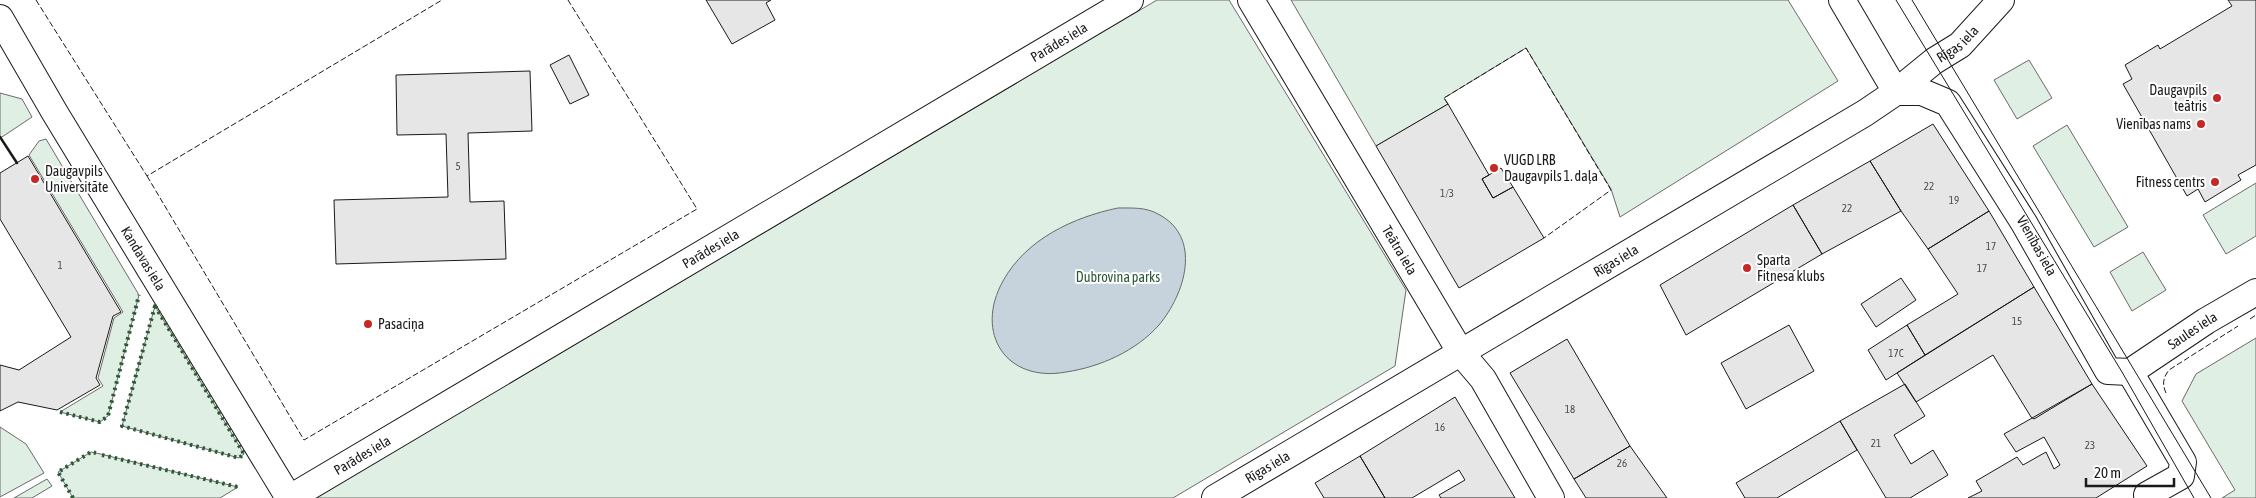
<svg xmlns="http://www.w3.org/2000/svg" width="2256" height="498" font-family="'Asap Condensed',sans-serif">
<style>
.green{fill:#e0efe3;stroke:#6a6a6a}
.water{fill:#c6d2dc;stroke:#6a6a6a}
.building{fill:#e6e6e6;stroke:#1a1a1a}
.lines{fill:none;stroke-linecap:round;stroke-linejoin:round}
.street-casing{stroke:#1a1a1a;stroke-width:28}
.street{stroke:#fff;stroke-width:26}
.tram{stroke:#1a1a1a;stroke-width:1}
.hedge{stroke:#2b5a34;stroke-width:4;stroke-dasharray:2.5 4;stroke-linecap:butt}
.fence{stroke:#1a1a1a;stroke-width:1;stroke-dasharray:6 2.5;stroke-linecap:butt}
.wall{stroke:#1a1a1a;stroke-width:2.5}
.poi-dot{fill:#c62828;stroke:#fff;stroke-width:2}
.labels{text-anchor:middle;stroke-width:4;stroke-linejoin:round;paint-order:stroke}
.number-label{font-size:11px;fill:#4d4d4d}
.street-label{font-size:14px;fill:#1a1a1a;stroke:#fff}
.poi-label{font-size:14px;fill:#1a1a1a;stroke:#fff;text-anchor:start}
.park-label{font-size:14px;fill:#2b5a34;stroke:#fff}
</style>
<rect width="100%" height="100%" fill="#fff"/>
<path class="green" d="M1157,0H1229L1406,290L1395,366L1173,498H315Z
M1291,0H1788L1838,81L1620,217L1611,189L1526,48L1444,98L1448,104L1376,146Z
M2029,60L2052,98L2017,119L1994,80Z
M0,93L22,99L32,117L2,137H0Z
M2067,125L2128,227L2094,247L2033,146Z
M46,139L139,295L108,416L100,422L60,412L103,386L98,378L114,318L123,312L29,155L39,141Z
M2256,183V236L2226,254L2203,215Z
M2143,252L2166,290L2132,311L2110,272Z
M155,306L244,454L239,458L122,426Z
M2256,338V498H2222L2235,490L2182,401L2196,374Z
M0,427L26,444L44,473L0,497Z
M91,452L96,453L238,487L220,498H73L58,472Z
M47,479L52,486L32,498H14Z"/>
<path class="water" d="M1118,208C1131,208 1146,207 1158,214C1203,237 1185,294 1159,325C1136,351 1100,367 1066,372C1006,383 974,333 1003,281C1026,239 1074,217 1118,208Z"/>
<path class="building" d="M706,0H771L766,3L775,20L732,44Z
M2228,0H2256V165L2238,175L2241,180L2205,202L2198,189L2187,196L2123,84L2132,79L2125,65L2158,45L2160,49L2232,6Z
M569,55L589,95L570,104L550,65Z
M530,71L532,131L468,133L470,202L504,201L506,259L336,264L334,200L448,197L446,134L397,135L396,75Z
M1448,104L1489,175L1482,179L1493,198L1513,187L1544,238L1459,288L1376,146Z
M1933,124L1989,211L1928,249L1901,211L1870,161Z
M28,156L121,312L113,316L96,378L100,385L57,410L18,402L0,411V365L19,370L71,337L0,219V173Z
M1870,161L1901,211L1822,254L1793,205Z
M1501,168L1513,187L1493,198L1482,179Z
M1793,205L1822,254L1686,335L1660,285Z
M1989,211L2034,287L1925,355L1907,325L1958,294L1928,249Z
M1901,278L1916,300L1876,327L1861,304Z
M2034,287L2092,384L2034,419L2031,417L1993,355L1916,402L1897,373Z
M1789,325L1814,371L1746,409L1721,363Z
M1907,325L1925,355L1886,380L1868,350Z
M1567,339L1630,446L1574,479L1510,373Z
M1905,384L1925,416L1894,435L1911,464L1933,450L1948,475L1910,498H1886L1840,421Z
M2092,384L2147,466L2096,498H1968L1982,491L1976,481L2017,457L2023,465L2046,452L2054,469L2060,465L2044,437L2016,452L2004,434Z
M1455,397L1515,498H1441L1439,495L1465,480L1459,470L1412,498H1385L1360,456Z
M1840,421L1857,450L1777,498H1745L1736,483Z
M1630,446L1667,498H1586L1574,479Z
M1360,456L1385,498H1324L1315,483Z"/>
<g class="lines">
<g class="street-casing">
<g id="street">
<path id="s1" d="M1251,0L1461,353L1483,379L1551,498"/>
<path id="s2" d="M1842,0L1896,92H1922L1948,103L2024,223L2108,371L2130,372"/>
<path id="s3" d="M0,18L55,113L289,498"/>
<path d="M2130,372L2183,462L2181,476L2147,495L2149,498"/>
<path id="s4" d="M2130,372L2206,321L2256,292"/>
<path id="s5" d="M290,498L1130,0"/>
<path id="s6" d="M1215,498L1865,113L1896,92L1934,61L1960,45L2001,0"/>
</g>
</g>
<use href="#street" class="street"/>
<path class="tram" d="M1896,0L2122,372L2194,498
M1912,0L2211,498"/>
<path class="hedge" d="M155,306L244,454L239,458L122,426Z
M60,412L100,422L108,416L139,295
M102,455L238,487
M73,498L58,472L91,452L96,453"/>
<path class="fence" d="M36,0L147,176L442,0
M1448,104L1444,98L1526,48L1611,190L1544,238
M147,176L304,440L697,209L568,0
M2250,319L2256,315
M2166,393C2162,384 2163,378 2169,370L2238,326"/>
<path class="wall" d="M0,137L17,163"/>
</g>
<g class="poi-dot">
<circle cx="2217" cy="98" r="5"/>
<circle cx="2201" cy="124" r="5"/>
<circle cx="1494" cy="168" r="5"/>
<circle cx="35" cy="179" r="5"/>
<circle cx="2215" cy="182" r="5"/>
<circle cx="1747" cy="268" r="5"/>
<circle cx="368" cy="324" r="5"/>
</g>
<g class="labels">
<g class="number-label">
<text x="458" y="170">5</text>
<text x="1929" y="190">22</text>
<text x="1447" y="197">1/3</text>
<text x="1954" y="204">19</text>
<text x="1847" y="212">22</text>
<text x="1991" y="250">17</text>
<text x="60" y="269">1</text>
<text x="1982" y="272">17</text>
<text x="2017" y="325">15</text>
<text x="1896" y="357">17C</text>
<text x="1570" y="413">18</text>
<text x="1440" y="431">16</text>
<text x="1876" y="447">21</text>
<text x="2090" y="449">23</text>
<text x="1622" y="467">26</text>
</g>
<g class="street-label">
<text dy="5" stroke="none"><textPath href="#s5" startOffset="894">Parādes iela</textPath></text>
<text dy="5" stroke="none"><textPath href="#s6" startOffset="871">Rīgas iela</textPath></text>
<text dy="5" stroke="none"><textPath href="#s2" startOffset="329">Vienības iela</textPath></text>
<text dy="5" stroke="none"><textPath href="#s5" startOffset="489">Parādes iela</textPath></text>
<text dy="5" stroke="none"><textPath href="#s1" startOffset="291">Teātra iela</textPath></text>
<text dy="5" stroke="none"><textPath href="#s3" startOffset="280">Kandavas iela</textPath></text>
<text dy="5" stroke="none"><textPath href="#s6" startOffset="466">Rīgas iela</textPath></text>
<text dy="5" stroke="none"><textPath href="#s4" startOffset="75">Saules iela</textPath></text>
<text dy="5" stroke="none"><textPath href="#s5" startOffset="84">Parādes iela</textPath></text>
<text dy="5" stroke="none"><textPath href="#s6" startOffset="61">Rīgas iela</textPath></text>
</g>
<g class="poi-label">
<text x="2207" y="95" text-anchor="end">Daugavpils<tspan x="2207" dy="16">teātris</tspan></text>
<text x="2191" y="129" text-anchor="end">Vienības nams</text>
<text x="1504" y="165">VUGD LRB<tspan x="1504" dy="16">Daugavpils 1. daļa</tspan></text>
<text x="45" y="176">Daugavpils<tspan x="45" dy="16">Universitāte</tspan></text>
<text x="2205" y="187" text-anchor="end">Fitness centrs</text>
<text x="1757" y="265">Sparta<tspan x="1757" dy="16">Fitnesa klubs</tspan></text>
<text x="378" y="329">Pasaciņa</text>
</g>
<g class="park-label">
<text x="1118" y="282">Dubrovina parks</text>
</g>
</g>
<path d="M2086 478v8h88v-8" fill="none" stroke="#1a1a1a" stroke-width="2.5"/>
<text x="2094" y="478" font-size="15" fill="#1a1a1a" stroke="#ffffff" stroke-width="4" paint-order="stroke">20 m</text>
</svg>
